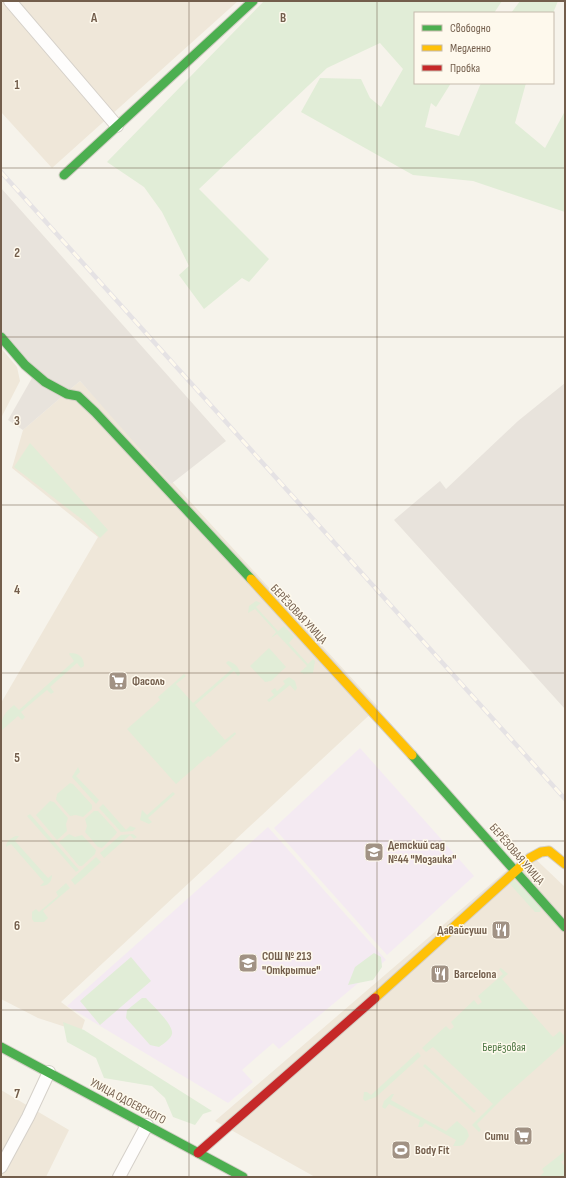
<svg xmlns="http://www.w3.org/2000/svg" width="566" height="1178" font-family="'Sofia Sans Condensed',sans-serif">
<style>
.residential{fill:#efe7d9}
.industrial{fill:#e8e3dc}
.education{fill:#f4eaf2}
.green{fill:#e1edd7}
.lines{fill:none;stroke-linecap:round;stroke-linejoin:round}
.street-casing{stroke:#d5d0c9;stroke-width:14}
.fast-casing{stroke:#d4cfc6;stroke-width:11}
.slow-casing{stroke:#d4cfc6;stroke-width:11}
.jam-casing{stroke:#d4cfc6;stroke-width:11}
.street{stroke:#fefdfc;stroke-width:12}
.fast{stroke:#4caf50;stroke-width:9}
.slow{stroke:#ffc107;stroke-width:9}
.jam{stroke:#c62828;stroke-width:9}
.rail-casing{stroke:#e5e2e4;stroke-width:4.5}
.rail{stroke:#fef9ed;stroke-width:3;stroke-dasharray:9;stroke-linecap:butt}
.grid{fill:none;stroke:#735e4c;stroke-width:1;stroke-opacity:0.55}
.labels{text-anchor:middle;stroke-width:3;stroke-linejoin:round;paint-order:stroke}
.street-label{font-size:12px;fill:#735e4c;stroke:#fef9ed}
.poi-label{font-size:12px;font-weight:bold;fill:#735e4c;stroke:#fef9ed;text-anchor:start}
.park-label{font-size:12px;fill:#4f7845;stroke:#fef9ed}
.grid-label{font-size:13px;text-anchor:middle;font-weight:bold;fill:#735e4c;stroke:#fef9ed;stroke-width:3;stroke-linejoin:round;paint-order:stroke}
</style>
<rect width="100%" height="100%" fill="#f6f3eb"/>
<path class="residential" d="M1,1H238L52,168L1,112Z
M1,348L17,367L20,381L1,418Z
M80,381L378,707L61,1002L85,1020L81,1032L38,1018L1,999V703L98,537L12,468L23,430Z
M528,852L565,887V1177H315L215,1121Z
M1,1090L69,1130L46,1177H1Z"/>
<path class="industrial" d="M1,188L226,441L171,484L80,381L23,430L8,420L36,371L1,330Z
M565,383V709L394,520L440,481L446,489L518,421Z"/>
<path class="education" d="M360,748L474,876L387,955L274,828Z
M268,827L386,960L279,1049L273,1043L242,1070L253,1082L228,1103L67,1006Z"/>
<path class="green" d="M264,1H502L494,13H415V83H451L436,107L431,103L425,127L459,136L481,83H526L515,123L545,148L565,111V212L473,181L413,175L301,112L320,78L361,79L370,98L381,107L403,69L380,43L327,68L199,189L269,259L249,282L242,278L204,309L179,275L189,266L162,212L144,187L107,162Z
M520,1H558L553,13H511Z
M30,443L108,530L100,538L84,521L14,467Z
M256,601L261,603L256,607L278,631L284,626L294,637L289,643L308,664L313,659L315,661L313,673L304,674L300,672L307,666L277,634L271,638L276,632L255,609L248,613L249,606Z
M269,648L286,667L271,681L265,682L250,666Z
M70,653C79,653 84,657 84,666L81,668L77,663L50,687L54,692L51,694L47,690L21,712L25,717L22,720L18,716L1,731C1,718 4,713 14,705L19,710L74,661L69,654Z
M228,661C235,663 239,667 240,674L238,676L234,671L195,705L225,740L235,732L236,734L210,757L208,756L176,784L127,729L160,700L158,697L184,674L186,676L176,684L193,703L232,669L226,663Z
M289,677L295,681L297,688L295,691L290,685L269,702L267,700L274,695L271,691L275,688L277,691L285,684L283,681Z
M78,767L80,772L76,776L99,800L96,804L72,777Z
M70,783L73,784L92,805V809L83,817L76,815L70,816L56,800L57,794Z
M173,792L175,794L148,818L152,822L149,824L140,820L142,810L147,815Z
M50,801L54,802L68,818L66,824L67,831L57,840L36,815Z
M103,804L126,830L130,826L136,828L133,831L121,832L99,808Z
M94,811H98L117,832L116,834L102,848L98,847L85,832L87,826L85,819Z
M30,814L79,870L76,872L27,816Z
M69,834L75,837L82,835L96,850L95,854L82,866H79L59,842Z
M133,834L137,837L134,839L130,835L104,858L100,853L121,835Z
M16,836H19L15,841L48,878L52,875C52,883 47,886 40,886L44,882L11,844L6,847C6,841 11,838 16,836Z
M96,857L101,862L75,885L71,880Z
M513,879L542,907L540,912H535L507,881Z
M66,883L70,888L43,911L48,918L44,922H34L32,919V912L36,909L39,912L58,896L56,892Z
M374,953L381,957L382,967L373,980L348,985L355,967Z
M131,957L151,981L100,1025L80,1001Z
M501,968L508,974L502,979L553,1037L560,1031L565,1037V1043L503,1098L477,1124L481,1130L479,1132L472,1125L493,1104L433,1047L426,1052L422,1048L446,1026L450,1030L454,1027L451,1022L474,1000L478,1005L482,1002L478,996L503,974L499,969Z
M142,998H146C152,1005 174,1025 172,1034C171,1039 163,1044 159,1047L150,1045L126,1018L127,1010Z
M63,1022L84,1030L212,1111L203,1114L195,1125L173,1117L165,1098L152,1086L104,1078L96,1058L67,1042Z
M418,1052L421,1056L376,1097L365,1101L363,1099L364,1092H367L371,1095Z
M425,1064L476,1111L474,1113L423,1066Z
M392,1094H394L391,1100L446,1131L457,1121L467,1130L469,1136L463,1145L459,1146H453L456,1140L425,1123L422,1127H418L420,1120L389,1104L385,1109L382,1107L384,1101Z
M565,1151V1159L561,1162L565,1167V1177H539L544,1172L542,1169Z"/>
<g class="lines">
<g class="street-casing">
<path id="street" d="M10,1L117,126
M1,1167L28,1117L49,1072
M119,1177L147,1125"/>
</g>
<g class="fast-casing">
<path id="fast" d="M64,175L253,1
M1,337L25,365L45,382L67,394L78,396L95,412L251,579
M412,755L565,927
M1,1047L243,1177"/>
</g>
<g class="slow-casing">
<path id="slow" d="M251,579L412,755
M375,998L530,858L541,852L549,851L565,864"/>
</g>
<g class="jam-casing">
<path id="jam" d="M198,1153L375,998"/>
</g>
<use href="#street" class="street"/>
<use href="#fast" class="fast"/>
<use href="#slow" class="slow"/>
<use href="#jam" class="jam"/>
<g class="rail-casing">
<path id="rail" d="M1,172L565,799"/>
</g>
<use href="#rail" class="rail"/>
</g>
<path class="grid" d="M189,1V1177M377,1V1177M1,168H565M1,337H565M1,505H565M1,673H565M1,841H565M1,1010H565"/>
<defs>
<g id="supermarket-square" transform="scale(1)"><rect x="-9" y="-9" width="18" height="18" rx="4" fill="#a19284" stroke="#fef9ed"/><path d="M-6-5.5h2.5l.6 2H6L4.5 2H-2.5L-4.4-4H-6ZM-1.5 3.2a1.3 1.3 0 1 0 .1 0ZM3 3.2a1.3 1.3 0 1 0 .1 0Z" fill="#fff"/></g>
<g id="school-square" transform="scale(1)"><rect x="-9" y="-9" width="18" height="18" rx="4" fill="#a19284" stroke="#fef9ed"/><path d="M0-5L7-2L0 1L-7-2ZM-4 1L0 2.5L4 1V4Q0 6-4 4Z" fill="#fff"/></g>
<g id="restaurant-square" transform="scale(1)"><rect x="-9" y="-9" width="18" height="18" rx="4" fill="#a19284" stroke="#fef9ed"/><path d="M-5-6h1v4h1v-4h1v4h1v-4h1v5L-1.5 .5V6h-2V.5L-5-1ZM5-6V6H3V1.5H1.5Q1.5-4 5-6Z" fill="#fff"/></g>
<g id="stadium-square" transform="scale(1)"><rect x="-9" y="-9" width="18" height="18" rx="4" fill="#a19284" stroke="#fef9ed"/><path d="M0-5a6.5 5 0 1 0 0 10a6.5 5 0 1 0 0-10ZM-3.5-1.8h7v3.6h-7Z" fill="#fff"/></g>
</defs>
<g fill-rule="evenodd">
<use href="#supermarket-square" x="118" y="681"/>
<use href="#school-square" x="374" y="852"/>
<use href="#restaurant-square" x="501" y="930"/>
<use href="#school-square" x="248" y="963"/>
<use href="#restaurant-square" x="440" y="974"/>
<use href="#supermarket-square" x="523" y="1136"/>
<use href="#stadium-square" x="401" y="1150"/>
</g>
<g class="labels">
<g class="street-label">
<text transform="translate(299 614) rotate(47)" y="4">БЕРЁЗОВАЯ УЛИЦА</text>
<text transform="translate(517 854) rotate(49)" y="4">БЕРЁЗОВАЯ УЛИЦА</text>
<text transform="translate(128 1101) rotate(28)" y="4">УЛИЦА ОДОЕВСКОГО</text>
</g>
<g class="poi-label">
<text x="132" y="685">Фасоль</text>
<text x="388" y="849">Детский сад<tspan x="388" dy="14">№44 "Мозаика"</tspan></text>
<text x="487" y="934" text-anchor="end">Давайсуши</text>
<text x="262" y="960">СОШ № 213<tspan x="262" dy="14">"Открытие"</tspan></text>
<text x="454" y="978">Barcelona</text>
<text x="509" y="1140" text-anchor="end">Сити</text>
<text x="415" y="1154">Body Fit</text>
</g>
<g class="park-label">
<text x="504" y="1051">Берёзовая</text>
</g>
</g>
<g class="grid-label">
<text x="94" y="22">A</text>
<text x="283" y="22">B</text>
<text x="17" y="89">1</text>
<text x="17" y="257">2</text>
<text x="17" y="425">3</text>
<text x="17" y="594">4</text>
<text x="17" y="762">5</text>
<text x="17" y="930">6</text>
<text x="17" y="1098">7</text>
</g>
<rect width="566" height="1178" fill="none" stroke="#735e4c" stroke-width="4"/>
<rect x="414" y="12" width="140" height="72" fill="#fef9ed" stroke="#c6bbad"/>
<rect x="422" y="25" width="20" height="6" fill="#4caf50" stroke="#c6bbad"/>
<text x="450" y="32" font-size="12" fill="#735e4c">Свободно</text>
<rect x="422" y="45" width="20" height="6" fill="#ffc107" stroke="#c6bbad"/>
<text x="450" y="52" font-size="12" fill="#735e4c">Медленно</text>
<rect x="422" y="65" width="20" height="6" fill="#c62828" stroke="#c6bbad"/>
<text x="450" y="72" font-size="12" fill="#735e4c">Пробка</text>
</svg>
